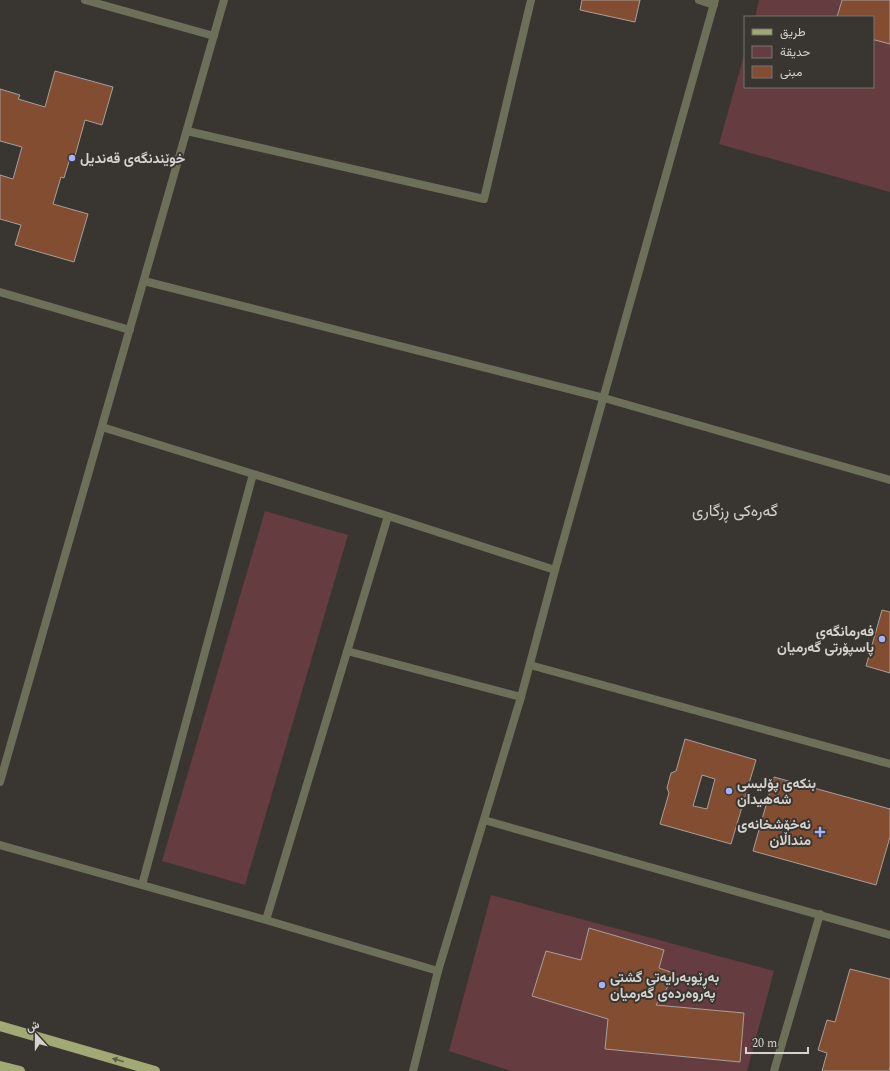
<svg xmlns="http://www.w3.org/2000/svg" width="890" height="1071" font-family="Spectral,Vazirmatn,serif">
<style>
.green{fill:#653c40}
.building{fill:#834d31;stroke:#a7a09c;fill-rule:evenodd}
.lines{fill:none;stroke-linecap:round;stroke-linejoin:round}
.service{stroke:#6d7058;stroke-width:8}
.minor{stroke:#6d7058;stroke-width:8}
.tertiary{stroke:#6d7058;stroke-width:8}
.primary{stroke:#a1a975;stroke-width:10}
.oneway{fill:#5d5e49}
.poi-dot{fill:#a2b2fd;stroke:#393631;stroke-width:1.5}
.labels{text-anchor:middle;stroke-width:4;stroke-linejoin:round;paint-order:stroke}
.poi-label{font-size:14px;font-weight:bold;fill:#d5d3cf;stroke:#393631;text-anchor:start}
.quarter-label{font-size:16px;fill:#d3cfc8;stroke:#393631}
</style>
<rect width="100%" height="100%" fill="#393631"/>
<path class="green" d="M759,0H890V192L719,144L745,52V87H873V17H755Z
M265,511L348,535L245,885L162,861Z
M491,895L774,971L747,1071H511L449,1051Z"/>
<path class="building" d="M582,0H640L635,22L580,10Z
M842,0H890V44L875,40H873V17H837Z
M55,71L113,87L102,125L85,120L75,156L71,155L64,178L61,177L53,204L88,214L74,262L15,245L21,225L0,219V175L13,179L22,147L0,141V89L20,95L18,99L45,107Z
M882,610L890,612V673L866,666Z
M685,739L756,760L731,844L660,824L669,793L667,788L671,773L676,771ZM702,775L715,779L707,809L693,806Z
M774,777L890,809V837L876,885L753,851Z
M589,928L664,950L659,968L676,974L656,1005L744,1013L740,1062L605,1049L608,1019L532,996L546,951L581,960Z
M850,969L890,979V1066L889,1071H822L827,1053L818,1050L827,1020L835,1022Z"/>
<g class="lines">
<path class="service" d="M484,820L890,935
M774,1071L820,914"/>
<path class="minor" d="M85,0L214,36
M699,0L714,5
M187,131L484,199L531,0
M144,281L604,398L890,480
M0,292L130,330
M102,427L388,516L555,570
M347,651L521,697
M530,665L890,764
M0,782L224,0
M0,845L266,920L438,971
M142,885L253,474
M266,920L388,516"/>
<path class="tertiary" d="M413,1071L438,971L521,697L555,570L715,0"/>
<path class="primary" d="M0,1026L155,1071
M0,1066L20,1071"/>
</g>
<defs><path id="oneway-solid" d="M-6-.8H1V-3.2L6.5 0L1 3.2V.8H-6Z"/></defs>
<use class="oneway" href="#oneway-solid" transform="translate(118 1060) rotate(-164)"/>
<g class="poi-dot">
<circle cx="72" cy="158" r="4"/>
<circle cx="882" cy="639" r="4"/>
<circle cx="729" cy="791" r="4"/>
<path d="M818 826h4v4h4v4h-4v4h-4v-4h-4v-4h4z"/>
<circle cx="602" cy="985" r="4"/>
</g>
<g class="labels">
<g class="poi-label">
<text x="80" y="163">خوێندنگەی قەندیل</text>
<text x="874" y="636" text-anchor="end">فەرمانگەی<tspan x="874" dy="16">پاسپۆرتی گەرمیان</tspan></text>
<text x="737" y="788">بنکەی پۆلیسی<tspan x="737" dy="16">شەهیدان</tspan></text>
<text x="811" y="829" text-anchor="end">نەخۆشخانەی<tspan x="811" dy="16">منداڵان</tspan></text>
<text x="610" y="982">بەڕێوبەرایەتی گشتی<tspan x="610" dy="16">پەروەردەی گەرمیان</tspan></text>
</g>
<g class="quarter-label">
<text x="735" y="516">گەرەکی ڕزگاری</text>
</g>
</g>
<rect x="744" y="16" width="130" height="72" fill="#393631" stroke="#777570"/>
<rect x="752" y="29" width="20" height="6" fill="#a1a975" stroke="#777570"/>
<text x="780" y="36" font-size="12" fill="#d5d3cf">طريق</text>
<rect x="752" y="46" width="20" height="12" fill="#653c40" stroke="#777570"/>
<text x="780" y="56" font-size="12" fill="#d5d3cf">حديقة</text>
<rect x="752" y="66" width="20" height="12" fill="#834d31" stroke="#777570"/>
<text x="780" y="76" font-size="12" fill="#d5d3cf">مبنى</text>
<g transform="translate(36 1035) rotate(339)" stroke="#393631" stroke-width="3" paint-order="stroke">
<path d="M0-3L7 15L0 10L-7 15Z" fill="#d5d3cf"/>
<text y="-6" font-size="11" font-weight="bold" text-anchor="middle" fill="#d5d3cf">ش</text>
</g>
<path d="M746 1047v6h62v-6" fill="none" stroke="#d5d3cf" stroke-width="2"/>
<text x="752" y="1047" font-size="12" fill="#d5d3cf" stroke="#393631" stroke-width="3" paint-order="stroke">20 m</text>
</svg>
